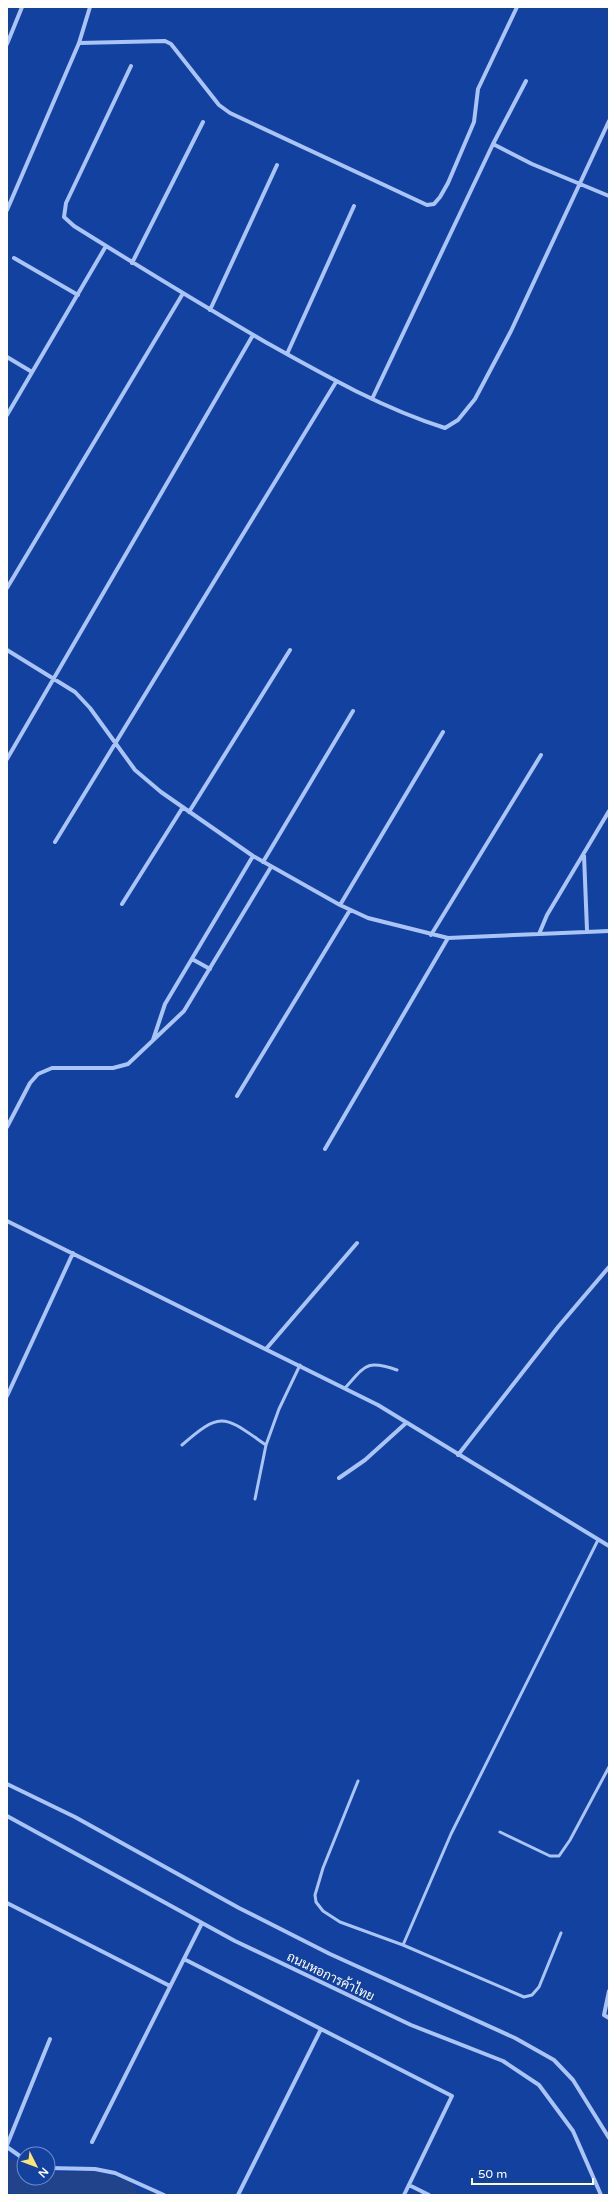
<svg xmlns="http://www.w3.org/2000/svg" width="616" height="2202" font-family="'Varela Round',Sarabun,sans-serif">
<style>
.lines{fill:none;stroke-linecap:round;stroke-linejoin:round}
.river{stroke:#20438b;stroke-width:29}
.lane{stroke:#aac4f5;stroke-width:3}
.street{stroke:#aac4f5;stroke-width:4}
.labels{text-anchor:middle;stroke-width:3.5;stroke-linejoin:round;paint-order:stroke}
.street-label{font-size:13px;fill:#fff;stroke:#1241a0}
</style>
<rect width="100%" height="100%" fill="#1241a0"/>
<g class="lines">
<path class="river" d="M7,2173L19,2180L51,2187L93,2185L123,2195"/>
<path class="lane" d="M345,1388C365,1366 366,1359 397,1370
M182,1445C222,1410 224,1416 266,1445
M255,1499L266,1445L279,1409L300,1365
M358,1781L323,1868L315,1895L316,1902L323,1911L340,1922L403,1945L524,1997L532,1995L539,1987L561,1933
M500,1832L550,1856H559L570,1840L609,1767
M403,1945L451,1834L598,1540"/>
<path class="street" d="M79,43L165,41L171,44L219,105L230,113L427,205L434,204L440,197L448,183L474,122L478,89L517,7
M7,44L22,7
M131,66L66,203L64,217L74,226C138,266 202,305 267,343C324,375 382,408 445,428L458,420L475,399L511,331L609,121
M493,144L532,164L609,196
M7,210L79,43L90,7
M14,258L78,295
M132,263L203,122
M210,310L277,165
M287,354L354,206
M7,357L32,372
M372,399L493,144L526,81
M7,415L106,246
M7,588L182,295
M7,650L75,692L90,708L135,770L161,792L253,856L340,905L368,918L448,938L539,934L547,915L609,811
M7,759L253,335
M189,812L290,650
M55,842L336,382
M584,855L587,930
M263,862L353,711
M122,904L183,807
M340,905L443,732
M539,934L609,931
M431,935L541,755
M192,959L210,969
M153,1040L165,1004L253,856
M237,1096L350,910
M7,1127L30,1083L38,1074L52,1068H113L128,1064L184,1011L271,867
M325,1149L448,938
M7,1221L378,1405L609,1546
M266,1349L357,1243
M7,1396L73,1253
M458,1455L558,1327L609,1267
M339,1478L365,1460L406,1423
M7,1784L75,1817L239,1908L330,1954L515,2038L554,2060L573,2080L609,2138
M7,1816L235,1941L411,2025L503,2061L539,2085L573,2131L601,2195
M7,1903L170,1986
M184,1959L452,2096L404,2195
M609,1991L604,2015L609,2018
M92,2142L202,1923
M7,2145L50,2039
M7,2147L24,2159
M48,2168L95,2169L115,2173L164,2195
M409,2185L429,2195
M238,2195L321,2029"/>
</g>
<g class="labels">
<g class="street-label">
<text transform="translate(331 1976) rotate(26)" y="5">ถนนหอการค้าไทย</text>
</g>
</g>
<rect width="616" height="2202" fill="none" stroke="#ffffff" stroke-width="16"/>
<g transform="translate(36 2166) rotate(132)"><circle r="19" fill="#1241a0" stroke="#718dc6"/>
<path d="M0-3L7 15L0 10L-7 15Z" fill="#ffe46d"/>
<text y="-6" font-size="11" font-weight="bold" text-anchor="middle" fill="#ffffff">N</text>
</g>
<path d="M472 2178v6h121v-6" fill="none" stroke="#ffffff" stroke-width="2"/>
<text x="478" y="2178" font-size="12" fill="#ffffff" stroke="#1241a0" stroke-width="3" paint-order="stroke">50 m</text>
</svg>
